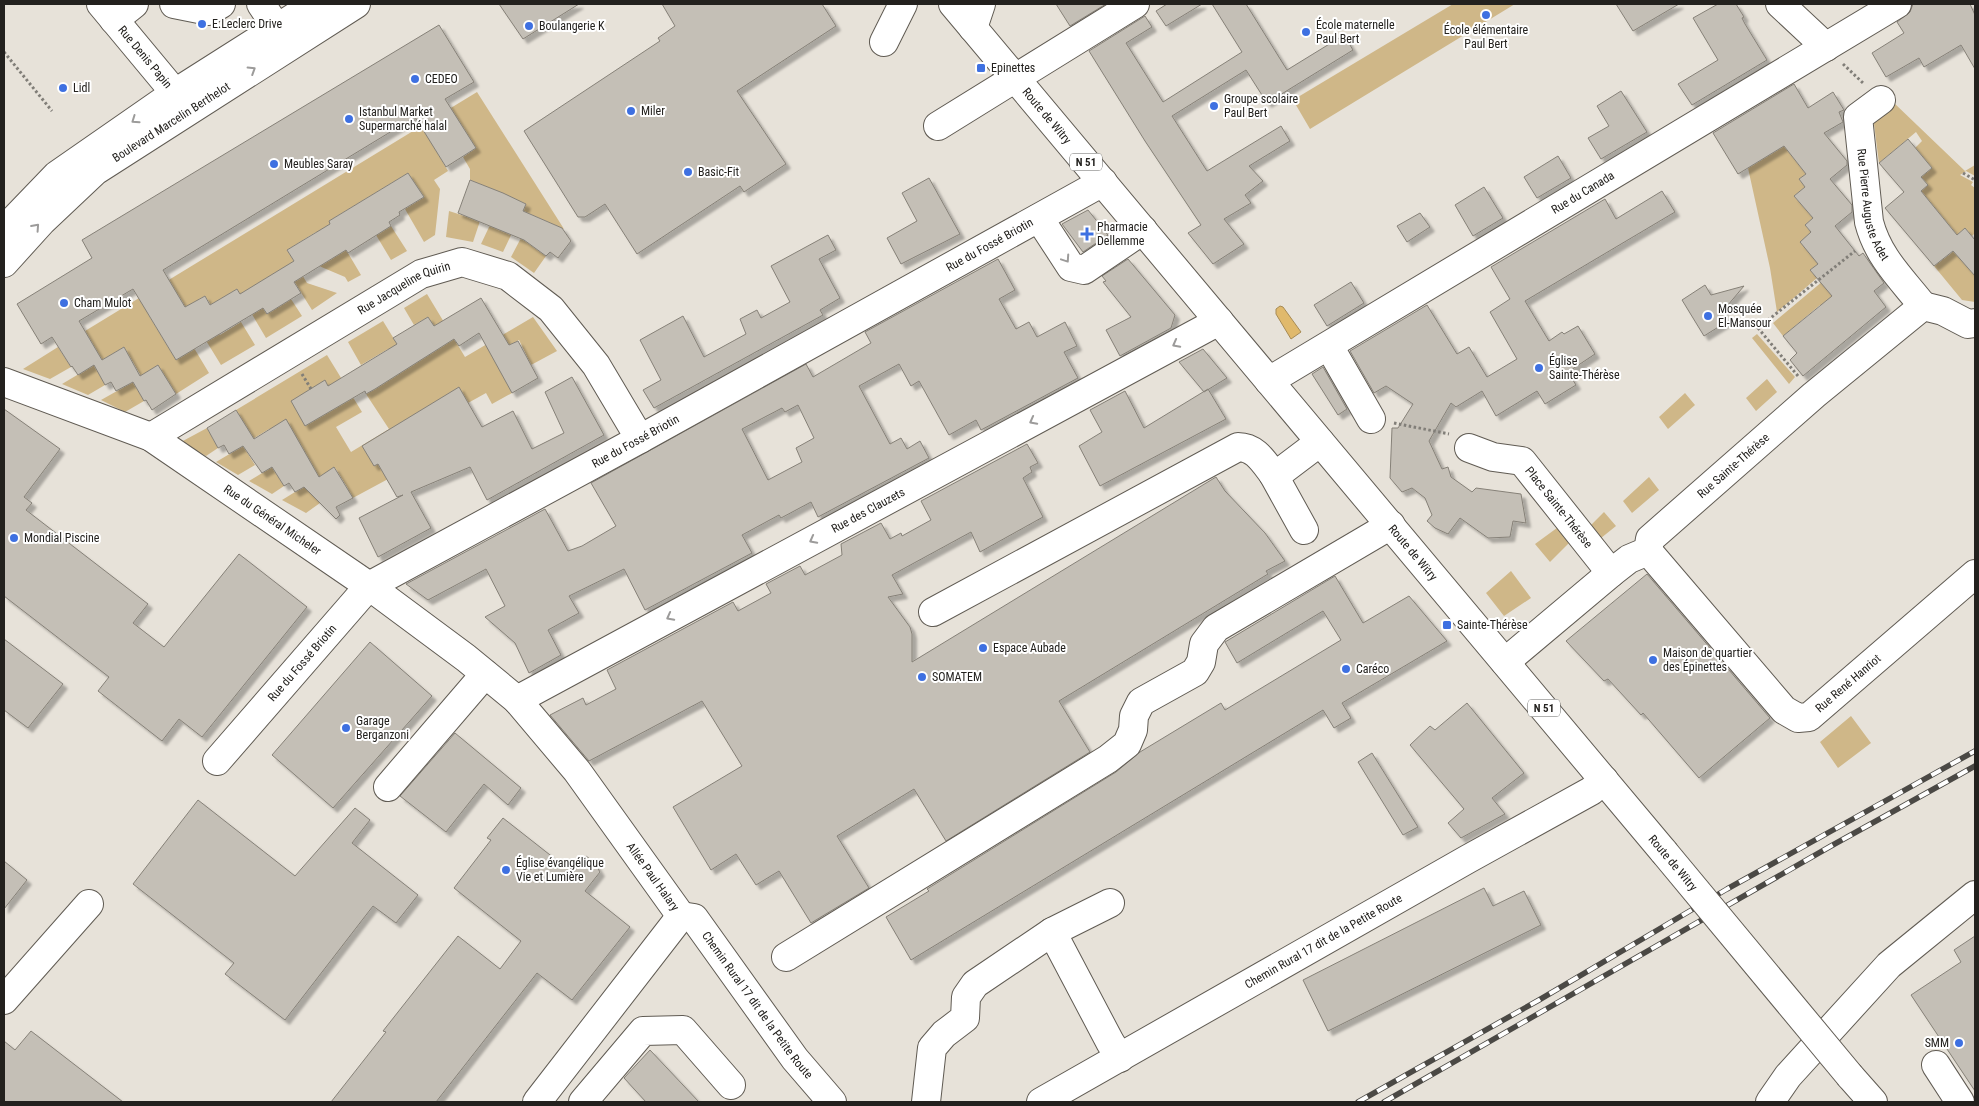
<svg xmlns="http://www.w3.org/2000/svg" width="1979" height="1106" font-family="'Roboto Condensed',sans-serif">
<style>
.green{fill:#cfb788}
.water{fill:#e0b96c;stroke:#a78b55}
.building{fill:#c4bfb6;stroke:#868178;fill-rule:evenodd;filter:url(#shadow)}
.lines{fill:none;stroke-linecap:round;stroke-linejoin:round}
.minor-casing{stroke:#605b53;stroke-width:30}
.major-casing{stroke:#605b53;stroke-width:30}
.path{stroke:#817e78;stroke-width:3;stroke-dasharray:2.5 2.5;stroke-linecap:butt}
.minor{stroke:#fff;stroke-width:28}
.major{stroke:#fff;stroke-width:28}
.rail-casing{stroke:#4b4945;stroke-width:5.5}
.rail{stroke:#fff;stroke-width:4;stroke-dasharray:11;stroke-linecap:butt}
.major-bridge-casing{stroke:#605b53;stroke-width:30;stroke-linecap:butt}
.major-bridge{stroke:#fff;stroke-width:28}
.oneway{stroke:#9c9b9a}
.poi-dot{fill:#3e70e1;stroke:#fff;stroke-width:2}
.labels{text-anchor:middle;stroke-width:4;stroke-linejoin:round;paint-order:stroke}
.shield{fill:#fff;stroke:#656462;stroke-width:1}
.shield-label{font-size:11px;font-weight:bold;fill:#23211e}
.poi-label{font-size:12px;fill:#23211e;stroke:#fff;text-anchor:start}
.street-label{font-size:12px;fill:#23211e;stroke:#fff}
</style>
<defs>
<filter id="shadow"><feDropShadow dx="4.5" dy="4.5" stdDeviation="1" flood-color="#0004"/></filter>
</defs>
<rect width="100%" height="100%" fill="#e7e2d9"/>
<path class="green" d="M1453,4H1515L1310,129L1293,100Z
M477,92L564,229L523,211L526,204L470,180V169L463,157L476,148L460,124L431,142L448,171L434,180L440,189L435,235L424,242L405,209L424,197L408,173L329,221L361,275L348,282L345,277L319,266L332,259L316,232L287,250L307,283L337,293L312,310L285,267L251,288L267,314L291,299L302,316L266,338L237,289L211,305L205,296L199,299L220,335L241,322L255,345L221,365L178,295L148,314L176,360L194,348L209,373L176,394L158,365L141,376L124,347L102,360L85,331Z
M1893,102L1965,171L1975,165V176L1966,171L1960,175L1973,182L1971,185L1975,188V233L1972,236L1965,228L1957,235L1921,191L1928,185L1921,177L1932,168L1915,148L1922,141L1916,132L1879,163L1873,116Z
M1784,146L1806,174L1799,179L1805,187L1794,196L1813,218L1805,225L1811,232L1818,264L1810,270L1817,278L1777,312L1770,268L1748,168Z
M449,211L480,221L473,242L446,237Z
M490,225L511,235L503,252L481,244Z
M391,226L407,251L391,260L376,235Z
M521,238L546,256L534,273L511,257Z
M1954,251L1972,272L1975,270V302L1962,300L1934,266Z
M1848,260L1827,313L1820,305L1783,336L1773,323Z
M427,294L465,357L533,317L557,351L531,365L519,340L492,355L512,393L492,404L486,393L468,403L466,437L351,499L347,487L335,468L317,478L281,449L269,429L251,440L236,410L327,355L362,412L336,427L351,452L389,429L366,394L401,372L388,349L361,365L348,342L383,321L410,365L445,344L428,317L414,325L404,308Z
M1757,334L1795,377L1789,384L1752,338Z
M58,347L71,367L50,379L23,369Z
M94,365L105,385L88,395L62,384Z
M1767,379L1777,392L1756,411L1746,398Z
M133,382L144,401L125,412L101,400Z
M1685,393L1695,405L1668,429L1659,417Z
M207,428L218,448L206,456L181,442Z
M243,446L255,465L238,475L216,462Z
M272,467L284,486L272,494L249,481Z
M1649,477L1659,490L1632,513L1623,501Z
M308,484L313,496L320,503L306,513L282,500Z
M1604,512L1616,526L1601,538L1591,525Z
M1561,525L1573,539L1550,562L1535,544Z
M1511,571L1531,598L1504,616L1486,593Z
M1851,716L1871,743L1838,768L1820,742Z"/>
<path class="water" d="M1280,306L1283,307L1301,332L1291,339L1276,314V309Z"/>
<path class="building" d="M499,4H579L523,39Z
M662,4H822L836,26L737,91L786,164L744,192L740,186L637,254L605,204L585,217H578L524,131L660,41L658,38L675,26Z
M1056,4H1106L1070,26Z
M1167,4H1202L1166,26L1156,11Z
M1212,4H1246L1287,70L1344,35L1353,50L1267,103L1246,70L1172,116L1207,171L1281,126L1290,141L1249,166L1263,181L1245,195L1251,203L1224,219L1244,244L1213,264L1188,233L1201,225L1145,141L1089,51L1145,16L1152,27L1126,43L1163,102L1242,52Z
M1616,4H1679L1633,31Z
M1718,4H1736L1744,17L1742,18L1745,24L1767,60L1692,105L1678,84L1718,60L1693,18Z
M1913,4H1970L1975,15V69L1961,45L1924,67L1919,58L1886,77L1872,53L1904,33L1897,22L1910,12Z
M439,25L474,82L445,99L476,148L446,167L415,117L163,270L185,307L205,296L210,305L237,289L240,294L294,261L287,250L330,224L329,221L408,173L424,197L399,212L400,215L389,222L391,226L348,253L346,250L294,282L301,293L267,314L263,308L176,360L133,289L79,321L102,360L124,347L140,376L158,365L176,394L152,410L146,400L144,401L133,382L116,391L111,382L105,385L94,365L78,375L72,366L71,367L52,337L41,344L17,304L92,258L82,240Z
M1794,84L1808,108L1833,92L1844,110L1839,112L1843,122L1824,133L1847,161V165L1830,179L1852,205V212L1835,226L1859,256L1863,253L1884,283L1874,291L1886,307L1803,376L1790,360L1797,353L1783,336L1832,296L1810,270L1818,264L1800,242L1811,232L1805,225L1813,218L1794,196L1805,187L1799,179L1806,174L1784,146L1738,174L1713,133Z
M1621,91L1647,132L1601,159L1588,138L1609,126L1597,106Z
M1908,139L1932,168L1921,177L1928,185L1921,191L1957,235L1965,228L1975,240V276L1953,251L1934,266L1885,208L1904,192L1879,163Z
M1558,156L1571,178L1537,198L1524,177Z
M929,178L960,234L901,264L887,238L917,221L902,193Z
M470,180L503,193L526,204L523,211L562,228L571,241L558,258L550,252L546,256L524,240L458,213Z
M1484,187L1503,218L1473,236L1455,205Z
M1662,191L1675,212L1525,301L1549,341L1562,332L1564,334L1578,326L1595,354L1568,372L1576,385L1545,404L1537,391L1496,416L1482,391L1456,407L1451,403L1429,441L1442,469L1448,467L1451,477L1472,492L1476,488L1521,494L1526,523L1513,521L1510,537L1488,538L1460,518L1448,534L1435,528L1427,521L1432,515L1425,498L1412,488L1402,492L1390,478L1392,428H1398L1413,404L1386,386L1374,393L1350,351L1427,305L1457,354L1469,347L1487,377L1517,359L1490,312L1510,299L1491,267L1605,199L1616,219Z
M1088,210L1108,235L1083,252L1062,224Z
M1420,213L1430,227L1407,242L1397,226Z
M828,235L836,250L819,259L840,298L820,310L823,315L654,408L643,390L661,380L640,340L683,316L704,357L746,334L740,319L757,310L761,318L790,302L771,266Z
M998,259L1015,290L999,299L1016,329L1029,322L1037,337L1065,322L1077,346L1064,352L1078,378L981,430L976,420L949,435L919,381L911,386L899,364L859,386L890,444L901,438L907,449L920,441L929,458L818,517L811,502L781,518L779,515L742,535L752,553L645,610L624,569L569,596L579,613L548,630L561,655L529,673L515,643L485,617L505,606L486,569L428,600L406,584L545,509L568,551L582,546L616,526L591,483L806,364L813,377L871,343L865,332ZM798,405L814,438L796,448L802,462L768,480L742,429L782,408L785,412Z
M1128,259L1175,315L1171,328L1120,356L1106,330L1131,317L1103,282L1106,281L1102,276Z
M1351,282L1364,303L1327,326L1314,305Z
M1705,285L1711,295L1744,286L1722,312L1728,321L1704,336L1682,300Z
M481,298L509,345L518,341L538,378L512,393L479,333L459,346L454,339L375,389L366,394L365,391L305,426L291,401L325,380L328,386L397,344L393,338L428,317L434,326Z
M1203,349L1227,378L1204,392L1179,362Z
M1323,367L1347,409L1338,415L1312,374Z
M572,377L604,435L487,500L470,467L411,492L431,528L378,557L359,518L403,495L397,497L378,464L374,466L362,446L459,387L482,427L513,411L532,449L564,433L545,392Z
M1208,389L1226,419L1100,486L1079,446L1102,432L1090,410L1125,391L1144,428Z
M4,409L60,449L24,497L32,503L26,510L148,604L133,623L164,647L239,554L307,607L202,737L179,719L162,741L98,691L109,677L4,596Z
M236,410L254,439L286,419L319,477L334,467L353,498L336,507L340,515L336,519L304,487L295,492L289,483L284,486L272,467L262,473L243,446L229,454L224,445L218,448L207,428Z
M1027,444L1038,463L1030,467L1032,472L1023,478L1043,517L980,552L971,532L892,575L903,594L888,597L910,627L912,634V662L1216,477L1225,491L1265,533L1285,561L1266,571L1268,574L1059,701L1090,752L946,841L914,789L837,836L869,888L811,923L779,871L756,885L736,854L711,870L673,807L742,766L702,701L589,761L550,715L583,698L586,705L616,689L607,670L733,602L738,611L771,593L766,584L800,566L805,575L842,555L841,544L881,523L890,539L901,533L902,536L931,520L921,501Z
M1647,574L1770,718L1699,778L1643,713L1641,715L1608,679L1604,681L1566,641Z
M1335,576L1363,623L1409,596L1447,641L1342,703L1351,718L1334,728L1323,710L911,960L886,917L929,891L927,889L1116,772L1140,752L1221,703L1225,710L1341,640L1323,611L1237,663L1225,642Z
M4,639L63,684L28,728L4,710Z
M370,642L432,696L333,808L272,755Z
M1467,703L1524,773L1492,798L1505,814L1461,838L1448,823L1464,809L1410,745L1430,726L1435,730Z
M455,733L521,788L508,805L484,784L446,832L400,796Z
M1372,753L1418,827L1403,835L1358,762Z
M198,800L295,876L355,808L370,820L352,843L418,895L396,923L373,906L285,1020L225,974L234,963L133,884Z
M503,818L573,873L586,856L594,862L600,872L585,891L630,927L572,1000L537,973L436,1102H331L386,1032L383,1031L458,936L500,969L521,941L454,888L491,840L487,838Z
M4,861L27,880L4,909Z
M1484,888L1493,906L1524,891L1541,925L1328,1031L1303,980Z
M1975,936V1091L1911,995L1961,962L1954,950Z
M31,1031L123,1102H4V1041L15,1050Z
M650,1050L699,1102H646L624,1078Z"/>
<g class="lines">
<g class="minor-casing">
<g id="minor">
<path id="s1" d="M101,4L175,93L184,113"/>
<path d="M174,4L209,11L221,4"/>
<path d="M261,4L277,28"/>
<path d="M1780,4L1826,47"/>
<path d="M114,20L134,4"/>
<path d="M973,28L981,4"/>
<path d="M884,42L903,4"/>
<path id="s2" d="M1881,100L1858,117L1869,222C1878,257 1901,278 1923,306"/>
<path d="M938,126L1135,4"/>
<path d="M1039,218L1071,267L1084,270L1143,230"/>
<path d="M1329,346L1371,419"/>
<path id="s3" d="M1269,381L1897,4"/>
<path id="s4" d="M4,382L151,437L369,586L466,658L517,700L577,771L681,916"/>
<path id="s5" d="M151,437L421,274L462,262L508,276L551,309L596,365L640,439"/>
<path id="s6" d="M1469,448L1493,457L1522,461L1611,573"/>
<path d="M1273,474L1304,530"/>
<path id="s7" d="M1648,551L1784,710L1798,718L1809,717L1975,574"/>
<path d="M933,612L1238,447C1255,447 1263,461 1273,474L1279,473L1320,442"/>
<path id="s8" d="M1505,662L1611,573L1629,559L1648,551L1650,539L1814,395L1923,306L1943,311L1968,324L1975,323"/>
<path id="s9" d="M517,700L1219,321"/>
<path id="s10" d="M217,761L369,586L640,439L1103,182"/>
<path d="M388,787L485,674"/>
<path d="M1110,903L1052,932L1110,1042L1120,1058"/>
<path id="s11" d="M681,916L694,918L795,1059L832,1102"/>
<path d="M786,957L1108,759L1127,744L1133,730L1134,716L1141,702L1195,672L1201,662L1204,644L1216,628L1391,525"/>
<path d="M4,1000L89,904"/>
<path d="M1936,1065L1960,1102"/>
<path d="M537,1102L681,916"/>
<path d="M583,1102L643,1031L683,1030L731,1085"/>
<path d="M926,1102L932,1048L944,1034L965,1018L966,997L975,984L1052,932"/>
<path id="s12" d="M1041,1102L1468,859L1591,791L1604,780"/>
<path d="M1770,1102L1788,1076L1889,965L1975,895"/>
</g>
</g>
<g class="major-casing">
<g id="major">
<path id="s13" d="M953,4L1664,852"/>
<path d="M4,230L57,175L175,93L315,4"/>
<path id="s14" d="M4,263L42,221L95,171L356,4"/>
<path d="M1850,1076L1873,1102"/>
</g>
</g>
<path class="path" d="M4,52L52,111
M1843,64L1863,83
M1963,173L1975,180
M302,374L311,389
M1798,376L1758,328L1855,251
M1394,423L1449,434"/>
<use href="#minor" class="minor"/>
<use href="#major" class="major"/>
<g class="rail-casing">
<path id="rail" d="M1358,1102L1539,1000L1727,889L1975,751
M1384,1102L1831,846L1975,766"/>
</g>
<use href="#rail" class="rail"/>
<g class="major-bridge-casing">
<path id="major-bridge" d="M1664,852L1850,1076"/>
</g>
<use href="#major-bridge" class="major-bridge"/>
</g>
<defs><path id="oneway-chevron" d="M-2-3.5L2.5 0L-2 3.5" fill="none" stroke-width="1.6" stroke-linecap="round" stroke-linejoin="round" transform="scale(1.25)"/></defs>
<g class="oneway">
<use href="#oneway-chevron" transform="translate(252 70) rotate(-32)"/>
<use href="#oneway-chevron" transform="translate(135 120) rotate(145)"/>
<use href="#oneway-chevron" transform="translate(36 227) rotate(-48)"/>
<use href="#oneway-chevron" transform="translate(1066 259) rotate(56)"/>
<use href="#oneway-chevron" transform="translate(1176 344) rotate(152)"/>
<use href="#oneway-chevron" transform="translate(1033 421) rotate(152)"/>
<use href="#oneway-chevron" transform="translate(813 540) rotate(152)"/>
<use href="#oneway-chevron" transform="translate(670 617) rotate(152)"/>
</g>
<g class="poi-dot">
<circle cx="1486" cy="15" r="5"/>
<circle cx="202" cy="24" r="5"/>
<circle cx="529" cy="26" r="5"/>
<circle cx="1306" cy="32" r="5"/>
<rect x="976" y="63" width="10" height="10" rx="2.5"/>
<circle cx="415" cy="79" r="5"/>
<circle cx="63" cy="88" r="5"/>
<circle cx="1214" cy="106" r="5"/>
<circle cx="631" cy="111" r="5"/>
<circle cx="349" cy="119" r="5"/>
<circle cx="274" cy="164" r="5"/>
<circle cx="688" cy="172" r="5"/>
<path d="M1084.5 226.5h5v5h5v5h-5v5h-5v-5h-5v-5h5z"/>
<circle cx="64" cy="303" r="5"/>
<circle cx="1708" cy="316" r="5"/>
<circle cx="1539" cy="368" r="5"/>
<circle cx="14" cy="538" r="5"/>
<rect x="1442" y="620" width="10" height="10" rx="2.5"/>
<circle cx="983" cy="648" r="5"/>
<circle cx="1653" cy="660" r="5"/>
<circle cx="1346" cy="669" r="5"/>
<circle cx="922" cy="677" r="5"/>
<circle cx="346" cy="728" r="5"/>
<circle cx="506" cy="870" r="5"/>
<circle cx="1959" cy="1043" r="5"/>
</g>
<g class="labels">
<g class="shield">
<rect x="1070" y="153.5" width="32" height="17" rx="4"/>
<rect x="1528" y="699.5" width="32" height="17" rx="4"/>
</g>
<g class="shield-label">
<text x="1086" y="166">N 51</text>
<text x="1544" y="712">N 51</text>
</g>
<g class="poi-label">
<text x="212" y="28">E.Leclerc Drive</text>
<text x="1316" y="29">École maternelle<tspan x="1316" dy="14">Paul Bert</tspan></text>
<text x="539" y="30">Boulangerie K</text>
<text x="1486" y="34" text-anchor="middle">École élémentaire<tspan x="1486" dy="14">Paul Bert</tspan></text>
<text x="991" y="72">Epinettes</text>
<text x="425" y="83">CEDEO</text>
<text x="73" y="92">Lidl</text>
<text x="1224" y="103">Groupe scolaire<tspan x="1224" dy="14">Paul Bert</tspan></text>
<text x="641" y="115">Miler</text>
<text x="359" y="116">Istanbul Market<tspan x="359" dy="14">Supermarché halal</tspan></text>
<text x="284" y="168">Meubles Saray</text>
<text x="698" y="176">Basic-Fit</text>
<text x="1097" y="231">Pharmacie<tspan x="1097" dy="14">Dellemme</tspan></text>
<text x="74" y="307">Cham Mulot</text>
<text x="1718" y="313">Mosquée<tspan x="1718" dy="14">El-Mansour</tspan></text>
<text x="1549" y="365">Église<tspan x="1549" dy="14">Sainte-Thérèse</tspan></text>
<text x="24" y="542">Mondial Piscine</text>
<text x="1457" y="629">Sainte-Thérèse</text>
<text x="993" y="652">Espace Aubade</text>
<text x="1663" y="657">Maison de quartier<tspan x="1663" dy="14">des Épinettes</tspan></text>
<text x="1356" y="673">Caréco</text>
<text x="932" y="681">SOMATEM</text>
<text x="356" y="725">Garage<tspan x="356" dy="14">Berganzoni</tspan></text>
<text x="516" y="867">Église évangélique<tspan x="516" dy="14">Vie et Lumière</tspan></text>
<text x="1949" y="1047" text-anchor="end">SMM</text>
</g>
<g class="street-label">
<text dy="4" stroke="none"><textPath href="#s1" startOffset="69">Rue Denis Papin</textPath></text>
<text dy="4" stroke="none"><textPath href="#s13" startOffset="146">Route de Witry</textPath></text>
<text dy="4" stroke="none"><textPath href="#s14" startOffset="220">Boulevard Marcelin Berthelot</textPath></text>
<text dy="4" stroke="none"><textPath href="#s3" startOffset="366">Rue du Canada</textPath></text>
<text dy="4" stroke="none"><textPath href="#s2" startOffset="118">Rue Pierre Auguste Adet</textPath></text>
<text dy="4" stroke="none"><textPath href="#s10" startOffset="940">Rue du Fossé Briotin</textPath></text>
<text dy="4" stroke="none"><textPath href="#s5" startOffset="294">Rue Jacqueline Quirin</textPath></text>
<text dy="4" stroke="none"><textPath href="#s10" startOffset="535">Rue du Fossé Briotin</textPath></text>
<text dy="4" stroke="none"><textPath href="#s8" startOffset="305">Rue Sainte-Thérèse</textPath></text>
<text dy="4" stroke="none"><textPath href="#s6" startOffset="114">Place Sainte-Thérèse</textPath></text>
<text dy="4" stroke="none"><textPath href="#s9" startOffset="399">Rue des Clauzets</textPath></text>
<text dy="4" stroke="none"><textPath href="#s4" startOffset="304">Rue du Général Micheler</textPath></text>
<text dy="4" stroke="none"><textPath href="#s13" startOffset="716">Route de Witry</textPath></text>
<text dy="4" stroke="none"><textPath href="#s10" startOffset="130">Rue du Fossé Briotin</textPath></text>
<text dy="4" stroke="none"><textPath href="#s7" startOffset="288">Rue René Hanriot</textPath></text>
<text transform="translate(1673 863) rotate(50)" y="4">Route de Witry</text>
<text dy="4" stroke="none"><textPath href="#s4" startOffset="831">Allée Paul Halary</textPath></text>
<text dy="4" stroke="none"><textPath href="#s12" startOffset="325">Chemin Rural 17 dit de la Petite Route</textPath></text>
<text dy="4" stroke="none"><textPath href="#s11" startOffset="121">Chemin Rural 17 dit de la Petite Route</textPath></text>
</g>
</g>
<rect width="1979" height="1106" fill="none" stroke="#23211e" stroke-width="10"/>
</svg>
